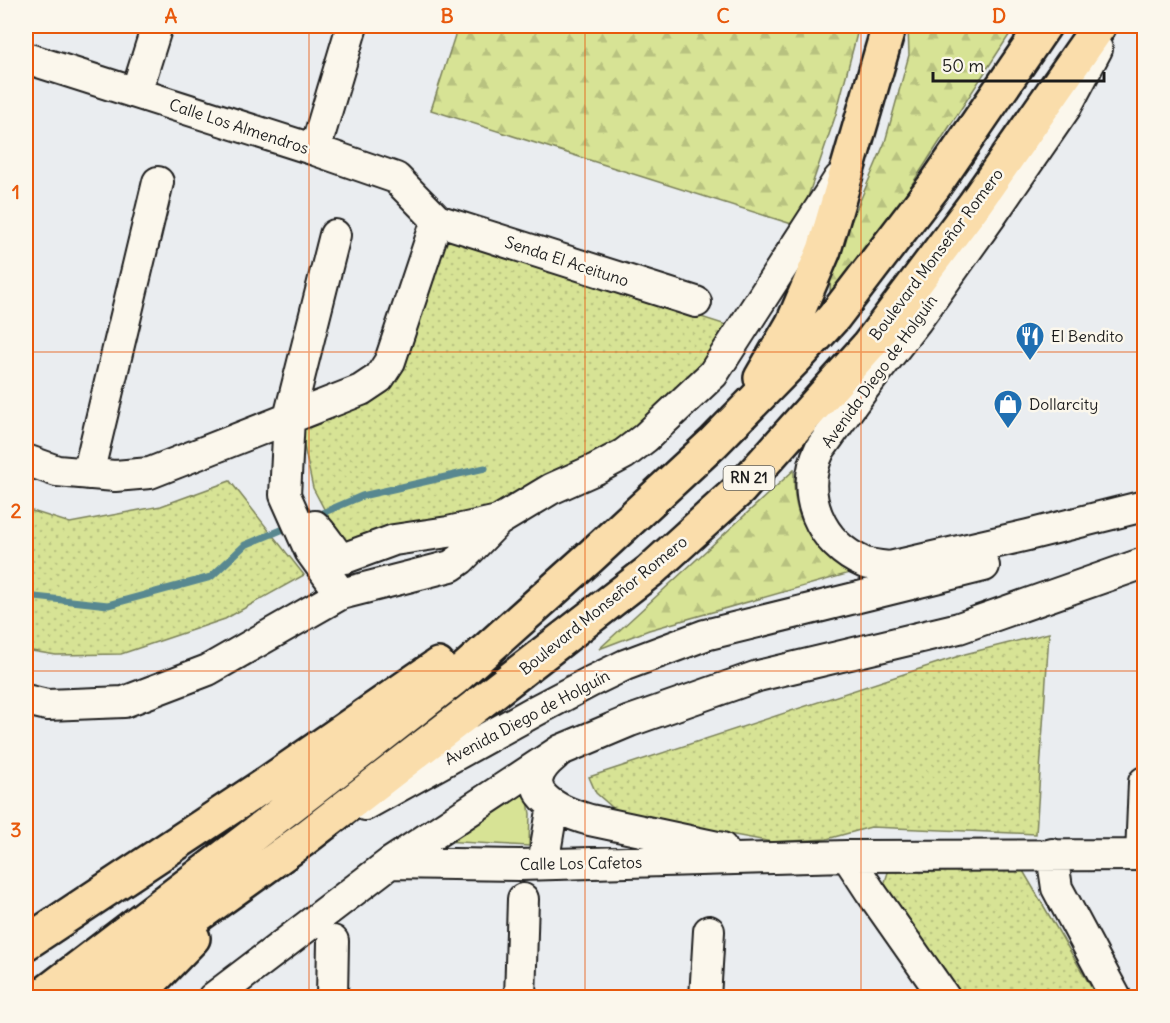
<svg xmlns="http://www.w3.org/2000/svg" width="1170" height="1023" font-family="Delius,sans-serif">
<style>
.green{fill:#d7e395;stroke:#7a8058;stroke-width:1.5}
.forest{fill:url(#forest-firs);stroke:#7a8058;stroke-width:1.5}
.park{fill:url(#park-dots);stroke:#7a8058;stroke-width:1.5}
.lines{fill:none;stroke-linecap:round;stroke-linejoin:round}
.stream{stroke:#598890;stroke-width:7}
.minor-casing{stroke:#1c1c1c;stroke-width:34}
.highway-casing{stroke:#1c1c1c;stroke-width:38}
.minor{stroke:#fbf7ec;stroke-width:30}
.highway{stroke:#faddab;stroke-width:33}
.grid{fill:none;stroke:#e8590c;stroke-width:1.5;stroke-opacity:0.55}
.labels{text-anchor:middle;stroke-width:5;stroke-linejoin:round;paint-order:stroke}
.shield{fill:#fbf7ec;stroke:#5f5e5a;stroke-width:1.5}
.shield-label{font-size:15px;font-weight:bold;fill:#1c1c1c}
.street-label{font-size:16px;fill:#1c1c1c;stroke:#fbf7ec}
.poi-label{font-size:16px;fill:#1c1c1c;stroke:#fbf7ec;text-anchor:start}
.neatline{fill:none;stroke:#e8590c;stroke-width:2}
.grid-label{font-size:20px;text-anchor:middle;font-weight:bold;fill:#e8590c}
</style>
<defs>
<pattern id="forest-firs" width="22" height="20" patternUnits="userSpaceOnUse" patternTransform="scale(1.5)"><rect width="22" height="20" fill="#d7e395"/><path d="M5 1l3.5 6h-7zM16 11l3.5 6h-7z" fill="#b8c280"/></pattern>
<pattern id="park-dots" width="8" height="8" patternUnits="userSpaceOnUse" patternTransform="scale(1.5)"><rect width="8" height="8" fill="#d7e395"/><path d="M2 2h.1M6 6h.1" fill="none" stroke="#b8c280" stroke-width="1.8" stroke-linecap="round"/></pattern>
</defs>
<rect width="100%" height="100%" fill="#eaedf0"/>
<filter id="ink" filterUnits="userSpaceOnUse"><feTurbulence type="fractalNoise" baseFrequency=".0167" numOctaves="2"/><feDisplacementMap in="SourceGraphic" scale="12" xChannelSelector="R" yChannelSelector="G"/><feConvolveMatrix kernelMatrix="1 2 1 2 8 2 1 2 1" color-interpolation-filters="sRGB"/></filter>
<g filter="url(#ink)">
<path class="green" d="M520,790L528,801L530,814L529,846L441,841Z"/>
<path class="forest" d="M458,26H859L836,114L798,226L431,110Z
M908,26H1015L901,201L830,295L831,269L885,142L909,55Z
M794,470C794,486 794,506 802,521C813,543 844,557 864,569L649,630L599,649Z"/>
<path class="park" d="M442,234L742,330L643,429L497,508L395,525L343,545L313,488L299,423L392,386Z
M230,481L304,575L225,619L121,654L56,655L26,650V509L70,523L161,506Z
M1049,633L1036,834L871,827L827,839L772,842L620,814L596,793L589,777L965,654Z
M889,869H1022L1097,997H960L887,895L885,882Z"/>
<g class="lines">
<path class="stream" d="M320,514L362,496L485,468
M26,596L108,605L211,577L245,545L291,526"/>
<g class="minor-casing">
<path id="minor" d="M1097,49L1066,107L991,216L917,320L864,388L820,449C798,494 820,544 865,563C872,565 881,566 889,567L1028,535L1144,506
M26,58L315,150L396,178L437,220L696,302
M136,93L157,26
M315,150L352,26
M335,235L289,418L285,495L310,551L341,594L451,566L461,559L498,521L551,489L596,469L624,454L645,438L713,374L839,179
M26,460L57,471L115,476L150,473L361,390L379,378L390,361L437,220
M88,474L158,182
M315,526C325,536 331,548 340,558H345L394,540L448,532L498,521
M26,700L47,705L124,702L208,670L341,594
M554,756C512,791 558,811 590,820L722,848
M365,805L535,711L590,682L625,665L705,635L984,566
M1052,854L1057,888L1116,998
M1141,855L1144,782
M847,856L870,891L945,998
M390,863L520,865L847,856L1144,855
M543,864L553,805
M213,998L390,863L561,750L630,721L758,676L959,628L1144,563
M332,998L333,941
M520,998L523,899
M705,998L709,931"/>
</g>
<g class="highway-casing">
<path id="highway" d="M761,378L793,323L824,250L889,26
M26,943L269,782L438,665
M39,998L312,790L455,678L589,558L713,443L803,351L834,317L935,185L1044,26
M83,998L304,839L650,571L740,489L868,346L974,205L1099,26
M135,998L193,938"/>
</g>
<use href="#minor" class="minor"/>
<use href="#highway" class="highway"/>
</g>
</g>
<path class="grid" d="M309,26V998M585,26V998M861,26V998M26,352H1144M26,671H1144"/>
<defs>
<g id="restaurant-pin" transform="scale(1.5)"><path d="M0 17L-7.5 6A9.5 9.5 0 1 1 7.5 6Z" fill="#1f6fb2" stroke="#fbf7ec"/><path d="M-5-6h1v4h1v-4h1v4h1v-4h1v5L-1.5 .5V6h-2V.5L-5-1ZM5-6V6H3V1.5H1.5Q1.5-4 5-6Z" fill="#fff"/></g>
<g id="shop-pin" transform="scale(1.5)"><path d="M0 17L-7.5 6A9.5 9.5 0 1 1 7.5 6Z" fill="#1f6fb2" stroke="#fbf7ec"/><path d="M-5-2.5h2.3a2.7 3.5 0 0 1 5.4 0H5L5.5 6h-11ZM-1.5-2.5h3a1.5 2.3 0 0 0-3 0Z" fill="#fff"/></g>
</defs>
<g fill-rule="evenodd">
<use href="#restaurant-pin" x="1030" y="336"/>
<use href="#shop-pin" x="1008" y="404"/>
</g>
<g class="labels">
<rect class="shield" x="723.5" y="466" width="51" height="24" rx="4.5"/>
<g class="shield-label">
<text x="749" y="483">RN 21</text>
</g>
<g class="street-label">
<text transform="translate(239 126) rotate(18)" y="6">Calle Los Almendros</text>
<text transform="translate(936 254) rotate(-53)" y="6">Boulevard Monseñor Romero</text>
<text transform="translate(567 261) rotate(18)" y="6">Senda El Aceituno</text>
<text transform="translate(879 371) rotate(-54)" y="6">Avenida Diego de Holguín</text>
<text transform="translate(603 605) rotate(-39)" y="6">Boulevard Monseñor Romero</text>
<text transform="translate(527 717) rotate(-28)" y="6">Avenida Diego de Holguín</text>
<text transform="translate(581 863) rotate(-1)" y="6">Calle Los Cafetos</text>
</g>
<g class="poi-label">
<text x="1051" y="342">El Bendito</text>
<text x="1029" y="410">Dollarcity</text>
</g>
</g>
<rect width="1170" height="1023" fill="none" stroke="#fbf7ec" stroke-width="66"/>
<path d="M933 72v9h171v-9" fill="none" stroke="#1c1c1c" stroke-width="3"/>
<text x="942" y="72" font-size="18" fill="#1c1c1c" stroke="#fbf7ec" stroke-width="4.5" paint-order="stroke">50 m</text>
<rect x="33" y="33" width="1104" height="957" class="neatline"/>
<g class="grid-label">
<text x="171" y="23">A</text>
<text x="447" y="23">B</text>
<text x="723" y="23">C</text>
<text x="999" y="23">D</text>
<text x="16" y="199">1</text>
<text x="16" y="518">2</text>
<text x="16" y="837">3</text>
</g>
</svg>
